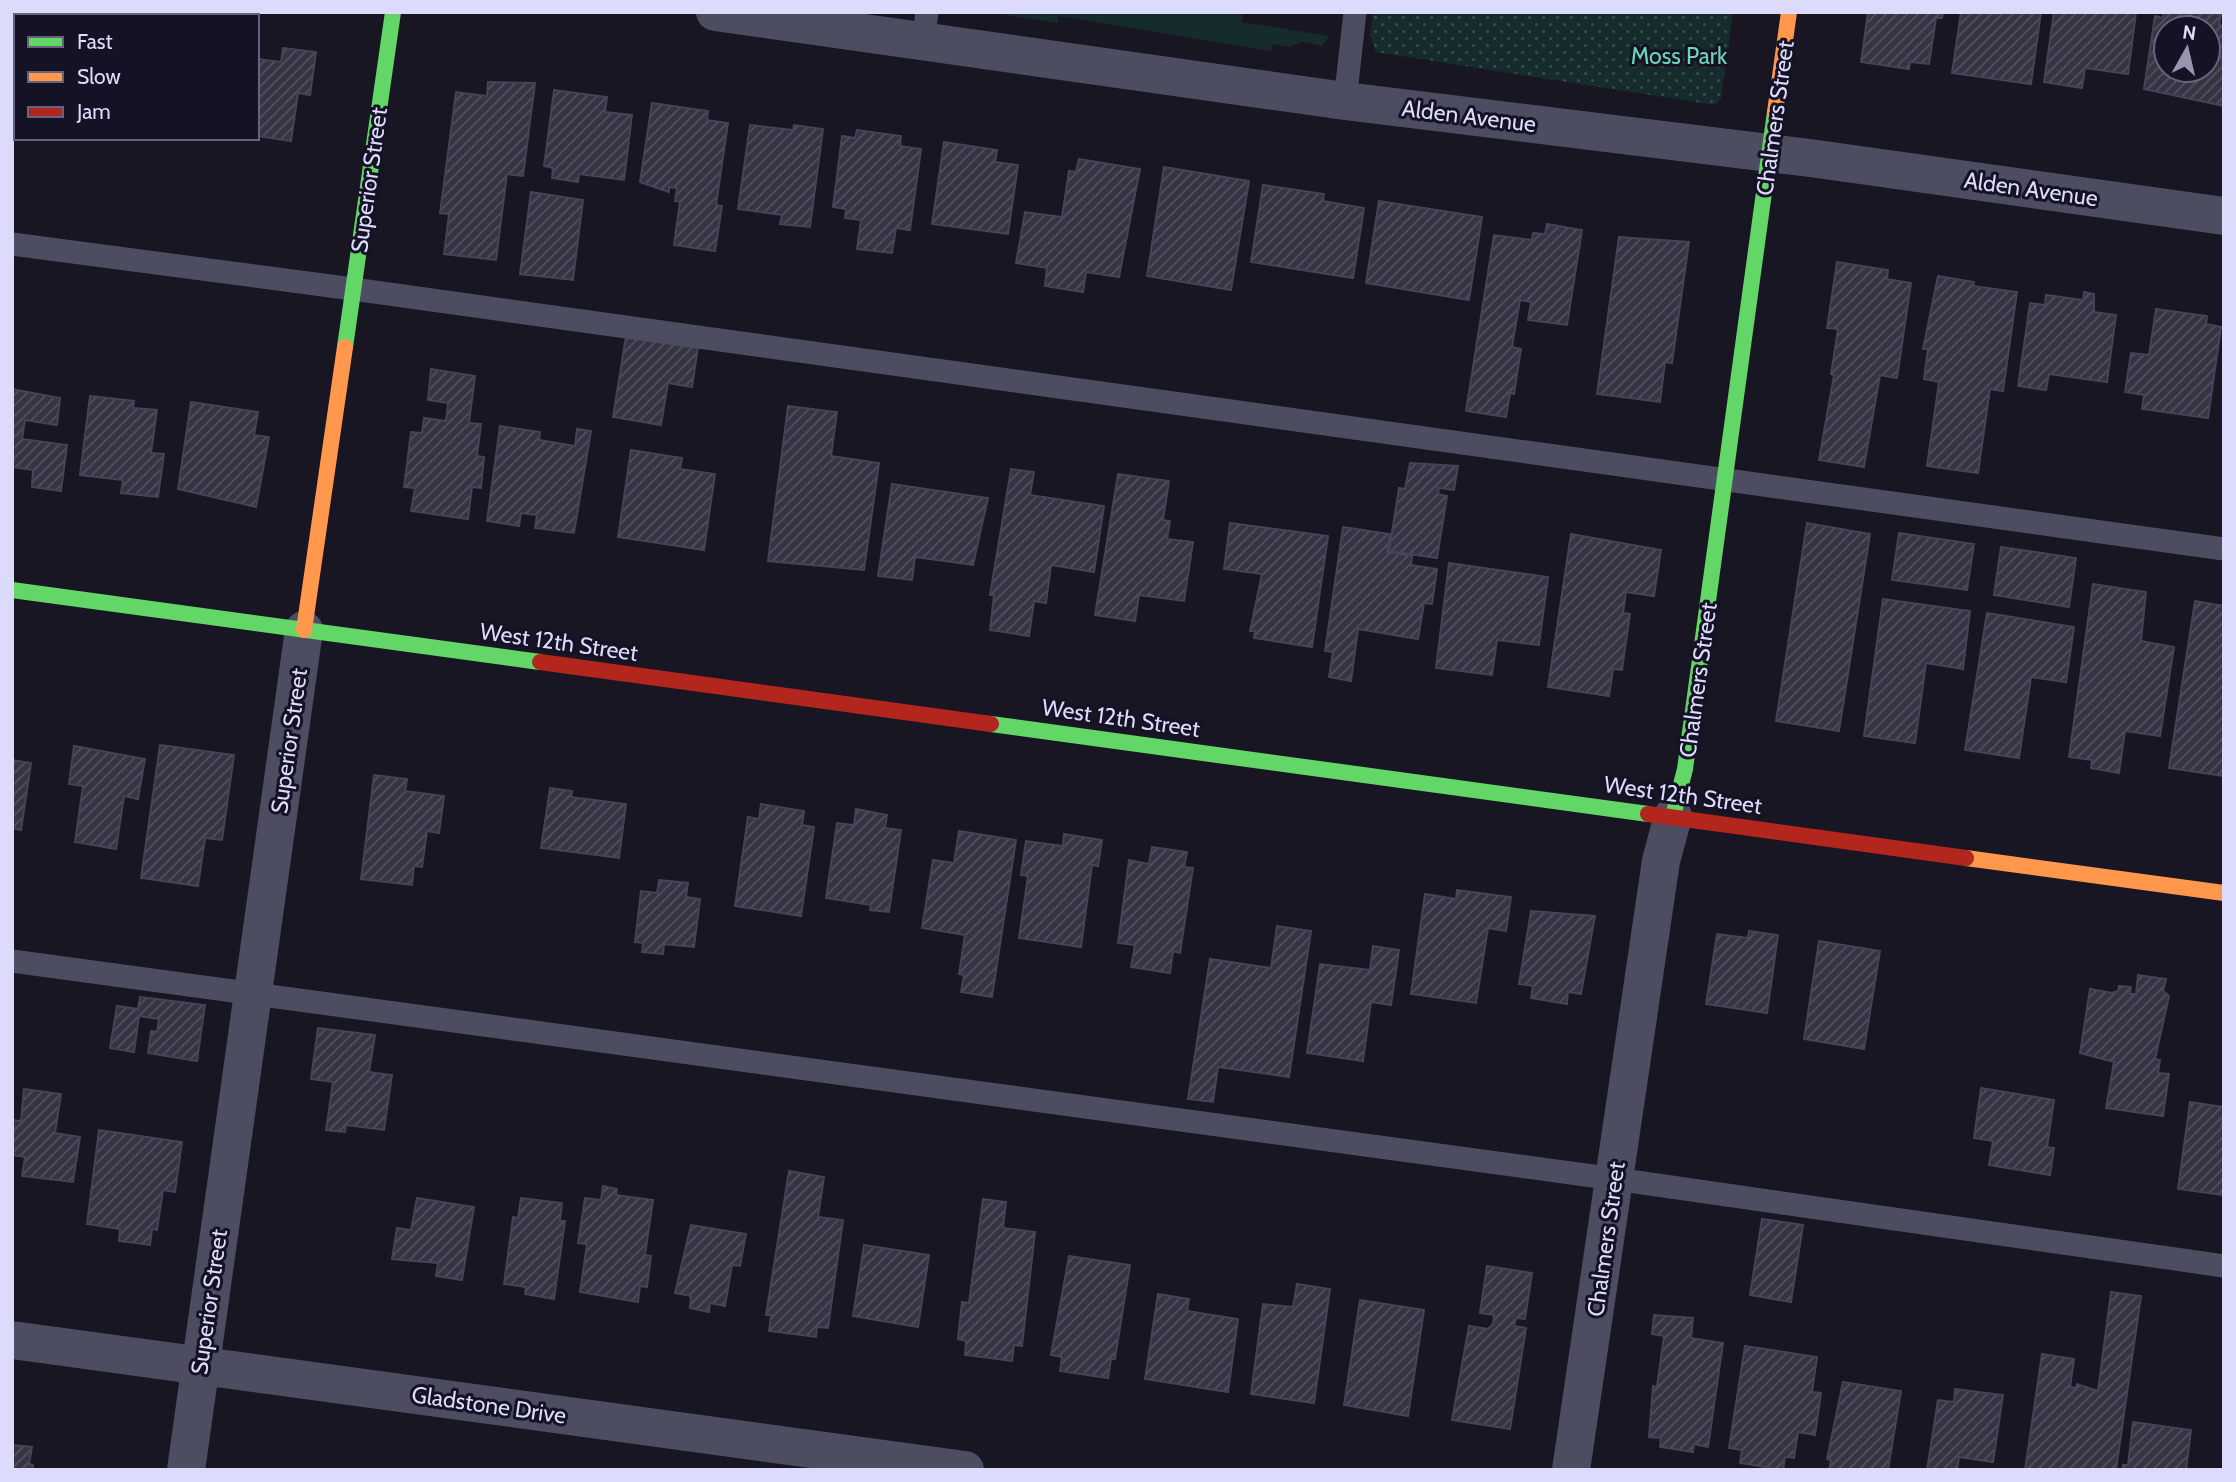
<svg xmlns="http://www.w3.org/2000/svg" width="2236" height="1482" font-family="Cabin,sans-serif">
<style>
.grass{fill:#162c2c}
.park{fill:url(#park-dots)}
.building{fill:url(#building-hatch);stroke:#454354;stroke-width:2;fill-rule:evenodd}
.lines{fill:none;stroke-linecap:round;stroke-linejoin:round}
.lane{stroke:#4d4d61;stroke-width:23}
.street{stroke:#4d4d61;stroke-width:38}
.fast{stroke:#63d668;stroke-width:16}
.slow{stroke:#ff974d;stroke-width:16}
.jam{stroke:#b3261e;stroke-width:16}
.labels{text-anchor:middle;stroke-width:6;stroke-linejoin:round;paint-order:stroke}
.park-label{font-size:23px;fill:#6ed4b5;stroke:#151226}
.street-label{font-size:23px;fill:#dddbfb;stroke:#151226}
</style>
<defs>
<pattern id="park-dots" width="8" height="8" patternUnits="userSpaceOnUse" patternTransform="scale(1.75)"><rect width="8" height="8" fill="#162c2c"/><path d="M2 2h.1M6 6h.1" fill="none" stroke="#374a4c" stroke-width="1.8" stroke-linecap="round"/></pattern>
<pattern id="building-hatch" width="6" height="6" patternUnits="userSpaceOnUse" patternTransform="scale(1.75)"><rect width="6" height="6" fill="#363443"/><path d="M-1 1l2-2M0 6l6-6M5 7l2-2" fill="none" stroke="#53515f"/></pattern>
</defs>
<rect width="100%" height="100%" fill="#181622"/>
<path class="grass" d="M988,12H1243L1242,22L1329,36L1322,46L1302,42L1289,47L1272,44L1271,51L1058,16V23Z"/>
<path class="park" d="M1373,12H1733L1721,99L1715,105L1376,52L1370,35Z"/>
<path class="building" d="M12,12H24V16H16V56H12Z
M1868,12H1943L1942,18H1936L1929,64L1910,62L1909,69L1861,62Z
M1961,12H2041L2031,84L1952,73Z
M2054,12H2136L2128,74L2085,68L2082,88L2044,82Z
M2164,12L2221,14L2219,25L2224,26V106L2144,89L2155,16L2163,18ZM2166,28H2208V70H2166Z
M283,48L316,52L310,95L298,93L291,141L257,136V59L281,62Z
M488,82L535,83L523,176L507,174L496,260L444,254L449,214L440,213L456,92L487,96Z
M554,90L607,97L605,112L632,115L624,180L579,174L578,182L552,178L553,168L544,166Z
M652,103L708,111L707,120L728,123L716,205L722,206L715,251L674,245L680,202L675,201L677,188L669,187V192L640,182Z
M750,125L793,130L794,125L823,129L810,227L780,224L782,215L738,209Z
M857,130L901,136L900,146L921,149L910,230L896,228L892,253L857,249L861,220L845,218L846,209L833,207L842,136L855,138Z
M944,142L997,150L995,162L1018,165L1008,234L932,224Z
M1079,159L1140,169L1119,277L1086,272L1083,292L1045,286L1047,268L1016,263L1025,212L1062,217L1069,171L1076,172Z
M1164,167L1249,181L1231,290L1147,276Z
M1263,185L1324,194L1323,201L1364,208L1353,278L1251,262Z
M531,192L583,200L573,280L520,274Z
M1379,201L1482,217L1469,300L1366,283Z
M1547,224L1582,230L1567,325L1528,320L1531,302L1520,300L1512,347L1521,349L1514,394L1510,393L1506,417L1466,411L1494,235L1532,240L1533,233L1545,234Z
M1619,237L1689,242L1672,363L1665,362L1660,402L1597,394Z
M1837,262L1888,270L1887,279L1911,283L1897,378L1880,375L1864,467L1819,460L1834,375L1831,374L1838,329L1827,328Z
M1938,276L1974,282L1973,286L2017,292L2003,391L1990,389L1978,473L1927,466L1939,382L1924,379L1928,349H1923Z
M2084,292L2094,294V312L2116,315L2107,382L2049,374L2046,390L2018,386L2030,303L2045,305L2046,295L2083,300Z
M2156,309L2207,316L2206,324L2221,327L2208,418L2142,409L2144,395L2125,392L2131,353L2149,355Z
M626,336L698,347L692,387L668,383L661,425L613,417Z
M431,369L475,376L469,423L481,424L477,456L484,457L481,488L472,487L468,519L411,511L415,488L404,487L411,432L422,433L424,418L446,421L448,403L428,400Z
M12,389L60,398L57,425L25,420L22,439L67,445L61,491L32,487L33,470L12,467Z
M90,396L134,401L133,408L157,410L151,453L164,454L158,497L121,493L123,480L80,475Z
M191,402L258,412L254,435L269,437L256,507L178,489Z
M788,406L837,412L831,456L879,463L864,570L768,561Z
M500,426L540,432L539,440L575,446L577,429L591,431L574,533L535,528L537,515L521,513L519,526L487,521Z
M631,450L682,458L680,469L715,474L704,550L618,537Z
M1410,463L1458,466L1454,490L1439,488L1438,494L1447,496L1437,558L1389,551L1399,488L1405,489Z
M1011,469L1034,472L1030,495L1104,506L1094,572L1051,565L1046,603L1034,601L1029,636L990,630L994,595H990Z
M1118,474L1169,481L1163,520L1170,521L1167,539L1193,542L1184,601L1139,595L1135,621L1095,615Z
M892,484L988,498L973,565L915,557L912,580L878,576Z
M1230,523L1328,536L1312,647L1254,638L1255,631H1250L1262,574L1224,569Z
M1807,523L1870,534L1839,731L1776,721Z
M1343,527L1390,534L1387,552L1412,556L1411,565L1437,569L1432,604L1424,603L1418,639L1358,629L1351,681L1329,677L1333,652L1325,651Z
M1899,533L1974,544L1967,590L1892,580Z
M1571,534L1661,550L1654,596L1626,592L1623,613L1630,614L1622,670L1613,669L1609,696L1548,687Z
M2001,547L2076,558L2069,607L1994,595Z
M1449,563L1548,577L1539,645L1497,640L1492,675L1436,668Z
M2093,584L2146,592L2141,641L2174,647L2160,736L2125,731L2119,773L2091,768L2092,760L2069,757Z
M1883,599L1970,611L1963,669L1926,663L1915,743L1864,736Z
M2195,601L2224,606V776L2169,768Z
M1987,613L2074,627L2066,682L2031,677L2019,758L1965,750Z
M160,745L234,755L222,840L205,838L198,886L141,878Z
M74,746L145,759L138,799L124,796L116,849L75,842L83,786L69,784Z
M12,760L31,763L21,830L12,828Z
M374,775L407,779L405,791L444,796L439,833L427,831L422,867L414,866L412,885L361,879Z
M550,788L572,791L571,797L626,804L619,858L541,848Z
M761,804L804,811L802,825L814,827L801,916L735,906L748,817L759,819Z
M856,809L887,815L885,828L901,830L889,912L870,910L871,905L826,898L837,823L854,825Z
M959,831L1016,840L992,997L961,992L964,975L959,974L965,935L922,928L933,860L954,863Z
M1064,834L1102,840L1098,866L1092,865L1081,947L1019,938L1028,876L1021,875L1026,841L1063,846Z
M1152,847L1187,852L1184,867L1193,868L1180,953L1173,951L1170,973L1131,967L1135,945L1118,943L1129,860L1149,864Z
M659,880L688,883L686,897L700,899L694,947L664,944L663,954L642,952L643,943L635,942L641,891L657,893Z
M1457,890L1511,897L1506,931L1488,928L1476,1003L1411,994L1425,894L1456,899Z
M1531,911L1595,916L1581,994L1568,992L1567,1004L1531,998L1533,986L1519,984Z
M1277,926L1311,931L1289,1077L1218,1067L1213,1102L1188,1099L1210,959L1271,968Z
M1749,931L1778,935L1767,1013L1706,1004L1717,934L1748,938Z
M1819,941L1880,951L1864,1049L1804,1039Z
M1373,946L1399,950L1391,1005L1371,1002L1363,1061L1307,1053L1320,964L1370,970Z
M2138,975L2166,979L2163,991L2169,996L2155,1059L2160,1060L2158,1073L2169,1074L2163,1116L2106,1108L2114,1062L2080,1053L2090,989L2112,993L2118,991L2119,986L2131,987L2130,994H2136Z
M140,997L205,1005L197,1061L148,1053L151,1031L157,1032L159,1019L139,1016L134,1052L110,1048L117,1006L138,1009Z
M318,1028L375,1035L369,1072L392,1075L384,1130L346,1125L345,1132L326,1130L333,1082L311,1079Z
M1981,1088L2054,1100L2047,1147L2054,1148L2050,1175L1989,1165L1993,1141L1974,1138Z
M24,1089L61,1094L55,1133L80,1137L73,1182L22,1176L25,1157L12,1155V1120L21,1121Z
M2190,1102L2224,1107L2221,1129L2224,1130V1195L2178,1189Z
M99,1130L182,1142L175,1192L163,1190L157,1230L152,1229L150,1245L119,1241L120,1229L87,1224Z
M789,1171L824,1177L818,1217L843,1220L828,1328L817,1327L816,1337L769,1331L771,1315H766Z
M603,1186L617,1189L616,1195L653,1200L645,1255L651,1256L647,1287L640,1286L638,1302L580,1292L587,1244L578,1243L585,1198L601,1200Z
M417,1198L474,1207L462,1280L436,1276L438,1263L392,1259L397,1228L411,1230Z
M521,1198L562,1203L560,1221H565L554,1299L525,1294L526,1287L504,1284L513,1217L518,1218Z
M983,1199L1006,1202L1003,1228L1035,1232L1022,1346L1014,1345L1012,1361L965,1355L966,1341L958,1339L962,1302L969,1303Z
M1762,1219L1803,1225L1791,1302L1750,1295Z
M691,1225L746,1234L740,1266L732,1265L725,1306L710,1303L709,1312L690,1308L691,1296L675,1293Z
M864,1245L929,1255L918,1327L853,1316Z
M1069,1256L1130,1265L1115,1359H1111L1108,1378L1060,1371L1062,1357L1051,1355Z
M1487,1266L1532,1273L1525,1319L1516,1318L1514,1326L1526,1328L1510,1429L1452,1420L1469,1326L1488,1329L1493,1324L1494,1315L1480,1313Z
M1297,1284L1330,1289L1314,1403L1251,1394L1263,1304L1293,1307Z
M2111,1292L2141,1296L2116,1470H2025L2042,1354L2074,1359L2070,1387L2076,1388L2077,1384L2098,1391Z
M1158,1294L1189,1299L1187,1311L1238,1319L1228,1392L1145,1379Z
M1360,1300L1424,1310L1408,1416L1344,1405Z
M1654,1315L1693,1318L1691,1338L1723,1343L1708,1447L1694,1444L1693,1452L1660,1447L1661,1438L1649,1437L1653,1386L1657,1387L1664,1336L1652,1334Z
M1745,1346L1817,1357L1812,1392L1821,1393L1815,1435L1798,1432L1794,1458L1785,1457L1783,1470L1740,1463L1742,1450L1729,1448Z
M1843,1382L1901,1391L1888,1470H1829L1831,1460L1827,1459Z
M1955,1389L2003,1395L1993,1462L1959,1457L1957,1470H1927L1938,1400L1954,1402Z
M2133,1422L2191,1430L2186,1470H2123V1465H2128Z
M12,1445L32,1447L29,1464L33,1465V1470H12Z"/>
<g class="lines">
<path class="lane" d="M923,42L927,12
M1345,101L1355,12
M12,244L353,289L2224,549
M12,961L1615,1179L2224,1266"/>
<path class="street" d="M715,12L1345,101L1810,158L2224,216
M12,1340L965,1470
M186,1470L304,630
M1571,1470L1661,861L1673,816"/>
<path class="fast" d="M345,347L393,12
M12,590L540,662
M991,724L1648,814
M1673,816L1685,769L1775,112"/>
<path class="slow" d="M1775,112L1789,12
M304,630L345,347
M1966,858L2224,893"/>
<path class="jam" d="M540,662L991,724
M1648,814L1966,858"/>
</g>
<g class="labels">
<g class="park-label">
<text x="1679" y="64">Moss Park</text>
</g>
<g class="street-label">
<text transform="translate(1469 116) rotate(7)" y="8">Alden Avenue</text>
<text transform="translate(1775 118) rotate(-82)" y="8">Chalmers Street</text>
<text transform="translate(369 180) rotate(-82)" y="8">Superior Street</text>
<text transform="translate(2031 189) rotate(8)" y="8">Alden Avenue</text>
<text transform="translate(559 642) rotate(8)" y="8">West 12th Street</text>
<text transform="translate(1698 680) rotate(-82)" y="8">Chalmers Street</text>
<text transform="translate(1121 718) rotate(8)" y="8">West 12th Street</text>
<text transform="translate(289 741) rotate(-82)" y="8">Superior Street</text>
<text transform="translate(1683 795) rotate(8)" y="8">West 12th Street</text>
<text transform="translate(1606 1239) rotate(-82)" y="8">Chalmers Street</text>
<text transform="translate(209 1302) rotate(-82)" y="8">Superior Street</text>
<text transform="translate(489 1405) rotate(8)" y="8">Gladstone Drive</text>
</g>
</g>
<rect width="2236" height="1482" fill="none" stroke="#dddbfb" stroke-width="28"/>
<rect x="14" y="14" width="245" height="126" fill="#151226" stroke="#65627b" stroke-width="2"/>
<rect x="28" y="37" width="35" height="10" fill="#63d668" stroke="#65627b" stroke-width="2"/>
<text x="77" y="49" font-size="21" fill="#dddbfb">Fast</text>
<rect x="28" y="72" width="35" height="10" fill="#ff974d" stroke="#65627b" stroke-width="2"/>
<text x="77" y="84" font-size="21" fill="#dddbfb">Slow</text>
<rect x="28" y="107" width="35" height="10" fill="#b3261e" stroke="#65627b" stroke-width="2"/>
<text x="77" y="119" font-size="21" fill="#dddbfb">Jam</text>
<g transform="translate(2187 49) rotate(8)"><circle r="33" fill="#151226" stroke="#65627b" stroke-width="2"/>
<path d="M0-5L12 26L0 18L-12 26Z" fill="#9896af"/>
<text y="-10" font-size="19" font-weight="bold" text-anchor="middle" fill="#dddbfb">N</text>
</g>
</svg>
